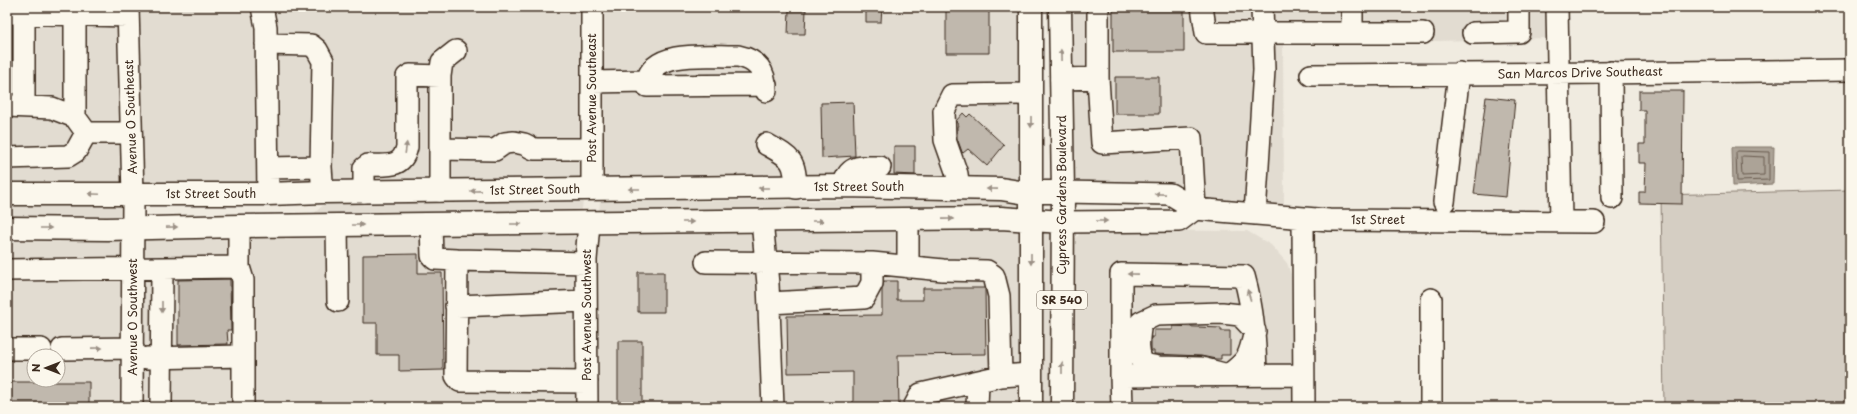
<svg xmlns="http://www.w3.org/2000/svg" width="1857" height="414" font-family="'Playpen Sans',sans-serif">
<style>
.built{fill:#e2dcd1;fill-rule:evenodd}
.green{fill:#d5cec3;stroke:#887c70}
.water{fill:#aca397;stroke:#7f7367}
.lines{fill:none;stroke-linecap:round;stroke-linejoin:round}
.shore{stroke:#685a4e;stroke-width:1}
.building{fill:#c0b8ad;stroke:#3b2a1e}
.minor-casing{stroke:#3b2a1e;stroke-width:24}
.major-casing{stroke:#3b2a1e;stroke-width:25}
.minor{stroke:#fbf7ec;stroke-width:21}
.major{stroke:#fbf7ec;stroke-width:22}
.oneway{fill:#9b9085}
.labels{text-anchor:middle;stroke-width:3;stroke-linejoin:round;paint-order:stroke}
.shield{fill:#fbf7ec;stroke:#75685c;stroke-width:1}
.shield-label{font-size:11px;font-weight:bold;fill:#3b2a1e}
.street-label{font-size:12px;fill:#3b2a1e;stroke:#fbf7ec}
</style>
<rect width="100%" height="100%" fill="#f0ebe0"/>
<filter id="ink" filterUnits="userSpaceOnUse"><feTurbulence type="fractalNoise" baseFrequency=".025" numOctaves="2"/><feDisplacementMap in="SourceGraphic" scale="8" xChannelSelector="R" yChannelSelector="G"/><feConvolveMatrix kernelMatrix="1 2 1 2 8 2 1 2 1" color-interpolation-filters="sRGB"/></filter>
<g filter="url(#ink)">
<path class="built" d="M7,7H119L124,186H7Z
M137,7H583L584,186L142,187Z
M601,7H1022V184L601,185Z
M1069,7H1548L1549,38L1283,45L1284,205L1286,210L1072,184Z
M1022,200V212L599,215L600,201Z
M583,201L581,215H312L327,202Z
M7,202H125V220L7,221Z
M1022,228V407H596L595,260L597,231Z
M1039,229H1053L1054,407H1039Z
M1084,230L1247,231L1271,245L1287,263L1295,286L1296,407H1070L1071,242Z
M579,231L578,407H141L142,235Z
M7,236H125L124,407H7ZM34,356H58V380H34Z"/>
<path class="green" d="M1850,190V407H1664L1661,195Z"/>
<path class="water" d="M1732,147H1774L1773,184L1733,186Z"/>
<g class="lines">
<path class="shore" d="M1738,151L1769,152V180L1737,181L1736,153Z
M1743,156L1764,157V175L1742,176L1741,158Z"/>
</g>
<path class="building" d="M866,7H882L881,22H866Z
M946,7H989V53H946Z
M1113,7H1184V52H1113Z
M789,10H806L805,34H788Z
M1115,77H1159V114H1115Z
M1639,91H1683L1682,204L1639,203V192H1645L1646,163H1639V144H1645V110H1639Z
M1486,97L1515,100L1506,197L1474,194Z
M853,102L855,156L822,158L821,103Z
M963,113L967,117L970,114L1004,145L987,166L968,149L963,153L962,152L957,138V127L958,125L956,121Z
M894,146H915V175L894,174Z
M418,254V273H442L443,370L399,371V355H377V323H363V255Z
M638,272H664V312H638Z
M230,279L231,330H227L228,344L178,345V280Z
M884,281H897V300H923V288H985L986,354L898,355L899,407H853V372L788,373L787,316L882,315V290Z
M1173,326L1221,328V331H1230V355H1221V359H1216L1201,356L1154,354V351H1151V337H1154V330H1173Z
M618,341H642V407H618Z
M7,382H89V407H7Z"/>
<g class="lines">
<g class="minor-casing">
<path id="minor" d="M128,7L133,195L132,407
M262,7L266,27L268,194
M592,7V189
M1098,7V78L1102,143L1191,138L1195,209
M1202,7L1206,33H1352V7
M1557,7L1561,222
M7,13L128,16
M75,15V117
M1352,33H1423
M1473,33L1519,32V7
M266,44L311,45L317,50L323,61L321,167
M1611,72L1612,198
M1311,75C1491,75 1670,72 1850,70
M1061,79L1098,78
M592,82L647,81C654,48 712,57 738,56C758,60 765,71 766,91
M647,86L766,85
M7,106L52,108L75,117L83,128
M24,106V13
M766,144C791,158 795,159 796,188
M440,149L495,150L505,143L514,142L524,144L534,149H592
M7,158L68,156L76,151L86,133H131
M268,168L321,167L322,181
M843,186C849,164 860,167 880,167
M959,188L957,174L945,140L944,111L952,95L1031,94
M440,191V76L442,62L456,51
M364,192V168L368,165C386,165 402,169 407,147V77L410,75L440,76
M1063,192L1170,194L1195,209L1329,220L1594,222
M1444,202L1459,73
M1255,214L1264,70L1262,7
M1303,219L1304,407
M908,220V267
M762,221L768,284L773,407
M1063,222L1179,221L1195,209
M337,225L338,301
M431,225L432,256L435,259L457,260L456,376L460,381L587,382
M457,260L586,263
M706,262L872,263V283L864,298L769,303
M872,263L943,270L987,271L994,276L999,296L1001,376
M239,267L243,280V407
M7,270L239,267V226
M1431,299V407
M456,306L586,301
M1222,313L1240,315L1255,331C1249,356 1249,360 1228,375L1201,368L1159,367L1143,364C1136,350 1139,337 1141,322L1156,315Z
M7,349H41
M62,349L133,348
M147,358L243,356
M1256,375C1255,338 1254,312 1244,276L1121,274V376L1303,375
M1121,376L1122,407
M161,407L162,268
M587,407L586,260L589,223
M914,407L921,394L1001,376L1031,374
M977,407L978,382"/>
</g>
<g class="major-casing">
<path id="major" d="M1060,7L1063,192L1062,407
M7,194H268L323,192L843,186L1001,189L1020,192H1063
M7,228L107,229L239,226L1001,218L1063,222
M1031,407V7"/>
</g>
<use href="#minor" class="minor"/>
<use href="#major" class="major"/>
</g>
<defs><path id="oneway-solid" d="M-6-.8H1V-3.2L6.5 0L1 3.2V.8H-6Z"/></defs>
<g class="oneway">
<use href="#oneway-solid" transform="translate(1061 55) rotate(-91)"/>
<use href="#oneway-solid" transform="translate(1031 122) rotate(90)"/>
<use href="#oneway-solid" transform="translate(406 148) rotate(-82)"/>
<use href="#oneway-solid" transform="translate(764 188) rotate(180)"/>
<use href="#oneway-solid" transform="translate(634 189) rotate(180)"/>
<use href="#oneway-solid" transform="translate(992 189) rotate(-179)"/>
<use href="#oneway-solid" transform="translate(476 191) rotate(179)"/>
<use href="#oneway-solid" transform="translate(94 194) rotate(-178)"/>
<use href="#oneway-solid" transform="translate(1160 194) rotate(-179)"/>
<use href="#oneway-solid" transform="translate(948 219) rotate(-1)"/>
<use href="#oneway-solid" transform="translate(818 221)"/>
<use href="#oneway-solid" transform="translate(1102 221)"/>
<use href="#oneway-solid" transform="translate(688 222)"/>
<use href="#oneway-solid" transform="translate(516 224)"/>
<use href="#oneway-solid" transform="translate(358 225)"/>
<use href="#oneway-solid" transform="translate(172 227) rotate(-1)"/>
<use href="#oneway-solid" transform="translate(46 228)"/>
<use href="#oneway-solid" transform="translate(1031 259) rotate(90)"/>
<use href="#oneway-solid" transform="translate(1133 274) rotate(-179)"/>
<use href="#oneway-solid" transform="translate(1249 295) rotate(-107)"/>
<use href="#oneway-solid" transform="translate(162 307) rotate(90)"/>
<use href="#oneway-solid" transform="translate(97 348) rotate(-1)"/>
<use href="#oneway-solid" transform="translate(1062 368) rotate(-90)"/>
</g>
</g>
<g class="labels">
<rect class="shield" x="1037" y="291" width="50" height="18" rx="3"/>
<g class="shield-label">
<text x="1062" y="304">SR 540</text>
</g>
<g class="street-label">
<text transform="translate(1580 73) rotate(-1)" y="4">San Marcos Drive Southeast</text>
<text transform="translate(592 98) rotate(-90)" y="4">Post Avenue Southeast</text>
<text transform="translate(131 117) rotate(-92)" y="4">Avenue O Southeast</text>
<text x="859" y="191">1st Street South</text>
<text transform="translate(535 190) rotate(-1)" y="4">1st Street South</text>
<text x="211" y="198">1st Street South</text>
<text transform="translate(1062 195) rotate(-90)" y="4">Cypress Gardens Boulevard</text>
<text x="1378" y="224">1st Street</text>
<text transform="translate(587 315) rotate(-90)" y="4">Post Avenue Southwest</text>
<text transform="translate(133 317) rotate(-90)" y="4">Avenue O Southwest</text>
</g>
</g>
<rect width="1857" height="414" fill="none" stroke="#fbf7ec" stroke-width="24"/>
<rect x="12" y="12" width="1833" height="390" fill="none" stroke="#3b2a1e" stroke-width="1.5" filter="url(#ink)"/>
<g transform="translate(46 368) rotate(270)"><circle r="19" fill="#fbf7ec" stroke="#aea59a"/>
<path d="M0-3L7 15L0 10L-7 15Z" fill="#3b2a1e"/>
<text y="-6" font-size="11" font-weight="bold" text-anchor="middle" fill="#3b2a1e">N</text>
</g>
</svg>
